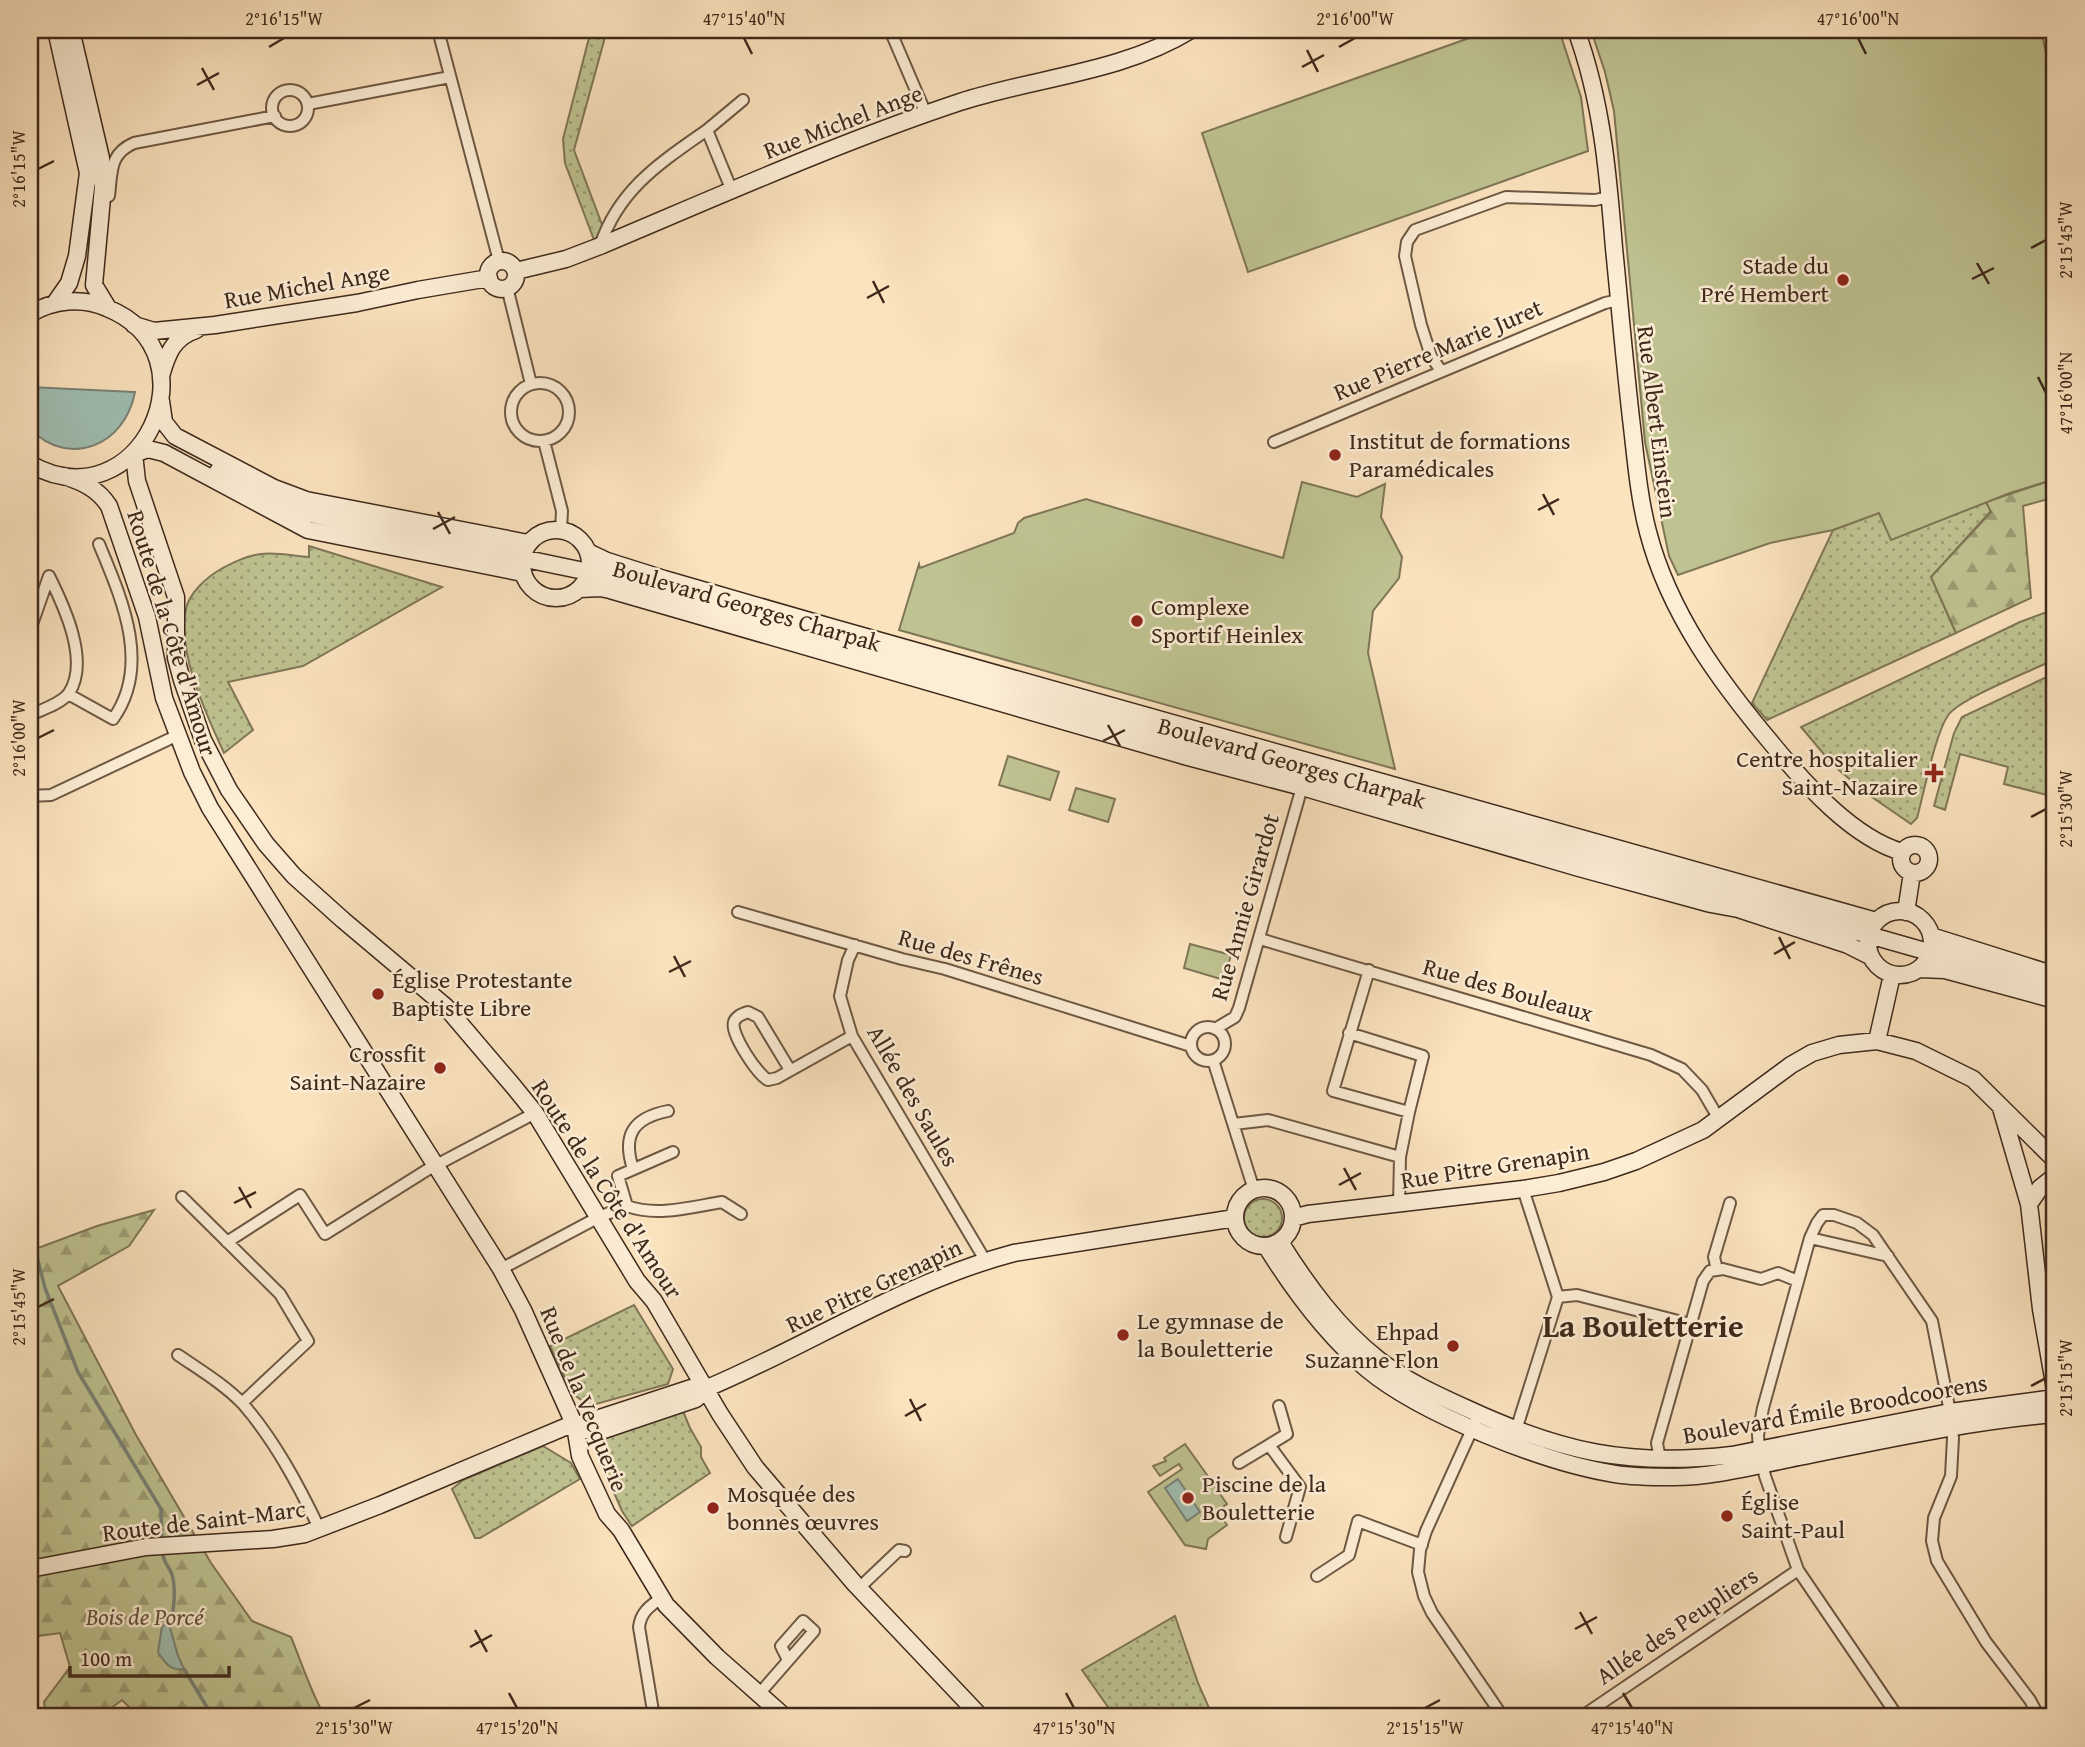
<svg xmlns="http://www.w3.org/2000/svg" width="2085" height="1747" font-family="'Gentium Book Plus',serif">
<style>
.green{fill:url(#green-dots);stroke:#7f7656;stroke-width:2}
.forest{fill:url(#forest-firs);stroke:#7f7656;stroke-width:2}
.pitch{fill:#bfc391;stroke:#7f7656;stroke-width:2}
.water{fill:#9fbeb2;stroke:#798276;stroke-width:2}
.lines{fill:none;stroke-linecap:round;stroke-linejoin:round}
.stream{stroke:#798276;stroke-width:3.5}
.street-casing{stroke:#6e5844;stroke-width:14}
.secondary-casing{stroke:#3f291c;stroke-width:19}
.street{stroke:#fcedd5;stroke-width:10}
.secondary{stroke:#fcedd5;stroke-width:16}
.ticks{fill:none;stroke:#3f291c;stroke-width:2.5}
.poi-dot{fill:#8f2418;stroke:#fcedd5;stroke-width:2.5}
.labels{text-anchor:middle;stroke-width:5;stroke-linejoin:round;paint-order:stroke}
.street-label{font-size:24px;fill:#3f291c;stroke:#fcedd5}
.poi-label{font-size:24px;fill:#3f291c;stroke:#fcedd5;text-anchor:start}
.park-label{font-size:24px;font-style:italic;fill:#5f5039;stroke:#fcedd5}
.district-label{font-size:32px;font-weight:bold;fill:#3f291c;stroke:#fcedd5}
.neatline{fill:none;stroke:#3f291c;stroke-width:2.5}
.ticks-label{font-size:18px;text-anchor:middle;fill:#3f291c}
</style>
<defs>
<pattern id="green-dots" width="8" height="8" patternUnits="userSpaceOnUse" patternTransform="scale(1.75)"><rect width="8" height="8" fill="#bfc391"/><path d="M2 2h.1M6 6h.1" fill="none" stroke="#9d9e76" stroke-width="1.8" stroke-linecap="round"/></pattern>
<pattern id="forest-firs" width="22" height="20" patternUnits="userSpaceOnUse" patternTransform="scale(1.75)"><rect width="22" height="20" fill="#bfc391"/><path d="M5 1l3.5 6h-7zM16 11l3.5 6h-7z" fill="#9d9e76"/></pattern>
</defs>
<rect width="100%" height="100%" fill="#fbe3be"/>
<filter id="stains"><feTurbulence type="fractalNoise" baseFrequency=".00286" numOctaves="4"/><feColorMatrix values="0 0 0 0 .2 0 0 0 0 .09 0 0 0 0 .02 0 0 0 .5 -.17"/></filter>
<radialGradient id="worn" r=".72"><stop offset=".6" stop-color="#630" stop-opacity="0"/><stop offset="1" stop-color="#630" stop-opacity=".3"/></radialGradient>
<path class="green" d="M591,30H607L574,150L607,238L594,240L565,163L563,139Z
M1986,502L1991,511L1931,577L1956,633L1767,720L1752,703L1833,530L1879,513L1892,539Z
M309,546L442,587L303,666L228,682L253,730L224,753C207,716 176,650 186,609C189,593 207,577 221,569C234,562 246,556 261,554C276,552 294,556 309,557Z
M2055,609V659C2032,671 1963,697 1949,714C1935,733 1924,793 1917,818L1911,824L1866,793L1833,765L1801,727L2020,622Z
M2051,675H2055V797L2004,784L2008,767L1960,754L1945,810L1934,806L1954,733L1962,717Z
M1244 1218a19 19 0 1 1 38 0a19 19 0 1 1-38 0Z
M634,1305L673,1369L668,1384L589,1406L572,1393L550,1346Z
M683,1411L690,1428L701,1447V1457L710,1473L632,1526L622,1511L600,1460L603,1439Z
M543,1446L571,1463L580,1479L480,1538H475L452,1489L463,1480Z
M1175,1616L1198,1683L1213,1717H1115L1082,1670Z"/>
<path class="forest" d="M2055,479V497L2023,506L2031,598L1956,633L1931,577L1991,512L1986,502Z
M154,1210L129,1246L58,1286L136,1435L211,1563L252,1621L291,1637C302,1664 311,1692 325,1717H139L122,1700L99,1717H46L44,1702L70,1667L60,1633L30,1637V1251L97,1226Z"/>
<path class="pitch" d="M1470,30H1559L1581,97L1588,151L1248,272L1202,133L1472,37Z
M1591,30H2041L2055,94V479L2010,493L1891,540L1879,513L1833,530L1770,543L1678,575L1669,556L1645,442L1614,111L1605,72Z
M1302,482L1357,497L1385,484L1381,517L1402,557L1399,578L1373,611L1368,653L1395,769L899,630L919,564L920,568L1014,533L1018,523L1024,518L1086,499L1283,558Z
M1008,756L1059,772L1050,800L999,785Z
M1076,788L1115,799L1108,822L1069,810Z
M1190,944L1231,955L1224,980L1184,968Z
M1185,1444L1210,1479L1212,1478L1215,1483L1213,1484L1227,1504L1214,1513L1220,1515L1227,1525L1208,1539L1206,1549L1185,1545L1148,1492L1182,1469L1179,1464L1160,1476L1153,1466L1166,1461L1164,1458Z"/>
<path class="water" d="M30,387L134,392H135C125,445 70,469 30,429Z
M1178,1479L1200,1512L1187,1521L1165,1488Z
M169,1624L178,1656L184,1669C170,1671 165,1663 158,1652L162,1626Z"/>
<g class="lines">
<path class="stream" d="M32,1237L45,1288L78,1372L161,1509L162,1540
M162,1551C163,1561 167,1564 171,1572C176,1583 175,1613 169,1624
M184,1669L213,1717"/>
<g class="street-casing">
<path id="street" d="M438,30L499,261
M890,30L926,114
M272 108a18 18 0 1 1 36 0a18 18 0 1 1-36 0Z
M308,104L450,77
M732,191L707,130L743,100
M109,196C112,172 109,154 134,143L275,116
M600,246C619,189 660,163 707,130
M507,287L531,384
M1441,371L1431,356L1421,325L1405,256L1407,242L1415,230L1506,197L1595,200L1610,197
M511 412a29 29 0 1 1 58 0a29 29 0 1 1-58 0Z
M544,441L562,511L561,530
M1274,442L1605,303L1619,300
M30,630L49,576C64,606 90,661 69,693C61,704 41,710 30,715
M68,694L113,719C152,665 121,597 99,544
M30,796L51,795L178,735
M738,912L902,959L945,969L1191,1046
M1260,939L1651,1055L1682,1069L1702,1090L1719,1119
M855,945L848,960L840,996L852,1036L985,1260
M1369,970L1333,1091L1409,1112L1400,1157
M1191 1044a17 17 0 1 1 34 0a17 17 0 1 1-34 0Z
M1215,1029L1235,1017L1239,1008L1302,787
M1349,1033L1423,1056L1409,1112
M1213,1060L1254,1190
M790,1070L758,1017L748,1012C742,1014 736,1016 734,1022C730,1034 758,1075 768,1080L777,1078L852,1036
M1234,1124L1268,1120L1400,1157L1399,1205
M633,1169C622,1135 633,1118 668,1111
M182,1197L280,1294L308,1341L242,1403
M627,1206L618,1176L673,1152
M1810,1238L1888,1256
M227,1242L300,1195L325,1234L427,1170L535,1113
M501,1269L599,1217L627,1206C657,1217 691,1207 722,1202L741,1214
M1717,1270L1714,1257L1730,1203
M1558,1297L1577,1295L1690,1324
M178,1355C200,1370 225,1385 243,1404C275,1441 299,1486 320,1530
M1279,1406L1287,1434L1269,1445L1300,1487L1286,1537
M1479,1414L1426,1531L1420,1550L1418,1572L1424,1596L1432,1613L1503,1717
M1516,1430L1558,1297L1523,1189
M1660,1459L1657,1443L1703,1281L1710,1271L1723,1269L1761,1279L1778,1273L1798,1281
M1239,1463L1269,1445
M1317,1576L1349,1555L1358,1521L1422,1545
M859,1588L899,1550L905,1551
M759,1694L814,1631L803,1621L781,1646L788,1660
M654,1717L639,1627C641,1612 649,1607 661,1598
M1581,1717L1798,1570
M1898,1717L1798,1570L1765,1476L1759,1450L1758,1435L1763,1408L1810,1238L1817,1223L1823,1215H1834L1857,1223L1873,1235L1932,1321L1950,1412L1953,1438L1951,1476L1934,1518L1932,1541L1937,1561L1986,1642L2030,1700L2039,1717"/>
</g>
<g class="secondary-casing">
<path id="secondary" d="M71,30L101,158L103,187L94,285L108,308
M1576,30C1602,101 1608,173 1614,248C1620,308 1625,368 1632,427C1636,462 1639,498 1648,532C1669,613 1720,682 1773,745C1805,784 1853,838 1902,852
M488 275a14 14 0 1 1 28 0a14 14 0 1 1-28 0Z
M516,271L566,259L600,246C719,196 837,143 960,102C1037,77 1121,73 1191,30
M55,303L69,283L77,256L88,173L56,30
M30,314C53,300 82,297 107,308C220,354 139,526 30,464
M134,325L154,331L215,325L357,303L418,290L489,278
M161,376C167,355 173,337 196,330
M161,401L164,422L175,436L274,488L306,500L528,543
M218,471L300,512L603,575L2055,988
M64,476C83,482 98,489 109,506L147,617L164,698L192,772L210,808L501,1269L523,1310L575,1426L580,1456L607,1514L621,1530L666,1605L717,1657L785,1717
M522 564a34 34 0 1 1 68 0a34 34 0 1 1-68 0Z
M588,552L607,561L664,579L834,628L1876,921
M523,573L308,530L164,453L148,449L134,454L137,481L176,597V658L182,680L203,740L229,790L266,844L294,876L343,920L445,1006L514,1087L535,1113L637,1281L654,1301L720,1414L755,1467L855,1584L981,1717
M579,589L600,588L610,590L1188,757L1302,787L1579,868L1711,904L1738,909L1848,945L1870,956
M1901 859a14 14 0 1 1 28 0a14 14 0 1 1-28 0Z
M1868 943a32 32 0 1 1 64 0a32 32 0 1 1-64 0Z
M1906,912L1912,873
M1931,936L2055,975
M1919,969L1945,970L2055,1000
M1877,1041L1892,975
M2001,1108L2029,1204L2041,1309L2055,1389
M1235 1217a29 29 0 1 1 58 0a29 29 0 1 1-58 0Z
M2029,1204L2040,1188L2055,1176
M1293,1218L1308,1214L1523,1189L1559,1183L1604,1172L1636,1161L1703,1130L1791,1065L1812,1053L1839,1045L1877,1041L1916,1051L1973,1079L2055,1160
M1280,1242C1307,1285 1338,1328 1379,1360C1406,1381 1437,1395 1468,1409C1561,1452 1629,1467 1732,1455L1950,1412L2055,1398
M1266,1246C1294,1291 1326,1335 1367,1369C1421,1414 1545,1463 1615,1474C1633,1477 1654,1477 1673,1477C1715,1477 1758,1465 1799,1457C1884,1440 1969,1421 2055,1414
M575,1426L595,1433L696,1399L705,1389C810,1345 904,1282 1014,1253L1235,1218
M30,1569L146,1547L273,1539L305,1534L380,1505L565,1427L575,1426L691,1388L705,1389"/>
</g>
<use href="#street" class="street"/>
<use href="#secondary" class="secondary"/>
</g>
<path class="ticks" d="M744,38L752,54M1858,38L1866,54M269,47L284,38M1339,47L1355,38M1307,50L1318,72M1302,67L1324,55M202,68L214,90M197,85L219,73M38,169L54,161M2031,248L2046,240M1977,263L1989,284M1972,279L1994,268M873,281L884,303M867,298L889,286M2038,377L2046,393M1543,494L1554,515M1538,510L1559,499M438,512L450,534M433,529L455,517M1108,725L1120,746M38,738L54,730M1103,741L1125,730M2031,817L2046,809M1779,937L1790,959M1774,954L1795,942M674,956L685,977M669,972L691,961M1344,1168L1356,1190M1339,1185L1361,1173M239,1187L251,1208M234,1203L256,1192M38,1307L54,1299M2031,1386L2046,1378M910,1399L921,1421M905,1416L926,1404M1580,1612L1592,1634M1575,1629L1597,1617M475,1630L487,1652M470,1647L492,1635M509,1693L517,1708M1066,1693L1074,1708M1623,1693L1632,1708M354,1708L370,1700M1425,1708L1440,1700"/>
<g class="poi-dot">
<circle cx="1843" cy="280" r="7"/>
<circle cx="1335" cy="455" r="7"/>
<circle cx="1137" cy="621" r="7"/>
<path d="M1930.5 762.5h7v7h7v7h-7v7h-7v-7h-7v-7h7z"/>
<circle cx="378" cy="994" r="7"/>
<circle cx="440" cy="1068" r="7"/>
<circle cx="1123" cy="1335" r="7"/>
<circle cx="1453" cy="1346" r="7"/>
<circle cx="1188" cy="1498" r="7"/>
<circle cx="713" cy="1508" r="7"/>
<circle cx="1727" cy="1516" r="7"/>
</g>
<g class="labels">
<g class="street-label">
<text transform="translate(843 122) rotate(-21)" y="8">Rue Michel Ange</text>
<text transform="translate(307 286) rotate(-10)" y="8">Rue Michel Ange</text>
<text transform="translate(1438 350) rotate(-23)" y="8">Rue Pierre Marie Juret</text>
<text transform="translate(1657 422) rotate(83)" y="8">Rue Albert Einstein</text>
<text transform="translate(747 606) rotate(16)" y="8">Boulevard Georges Charpak</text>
<text transform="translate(172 633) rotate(73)" y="8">Route de la Côte d'Amour</text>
<text transform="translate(1292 763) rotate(16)" y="8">Boulevard Georges Charpak</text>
<text transform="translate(1245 907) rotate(-74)" y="8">Rue Annie Girardot</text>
<text transform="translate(971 957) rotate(16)" y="8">Rue des Frênes</text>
<text transform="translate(1508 990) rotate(16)" y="8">Rue des Bouleaux</text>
<text transform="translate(913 1096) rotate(60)" y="8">Allée des Saules</text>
<text transform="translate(1495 1166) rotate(-9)" y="8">Rue Pitre Grenapin</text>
<text transform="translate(607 1189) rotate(57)" y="8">Route de la Côte d'Amour</text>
<text transform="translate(874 1286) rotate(-25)" y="8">Rue Pitre Grenapin</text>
<text transform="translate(584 1399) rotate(68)" y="8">Rue de la Vecquerie</text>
<text transform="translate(1835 1409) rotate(-10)" y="8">Boulevard Émile Broodcoorens</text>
<text transform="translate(204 1521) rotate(-7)" y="8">Route de Saint-Marc</text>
<text transform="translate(1677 1626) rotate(-34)" y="8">Allée des Peupliers</text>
</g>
<g class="poi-label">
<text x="1829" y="274" text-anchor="end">Stade du<tspan x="1829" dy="28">Pré Hembert</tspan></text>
<text x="1349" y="449">Institut de formations<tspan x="1349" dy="28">Paramédicales</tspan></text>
<text x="1151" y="615">Complexe<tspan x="1151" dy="28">Sportif Heinlex</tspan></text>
<text x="1918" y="767" text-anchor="end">Centre hospitalier<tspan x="1918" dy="28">Saint-Nazaire</tspan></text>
<text x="392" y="988">Église Protestante<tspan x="392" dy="28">Baptiste Libre</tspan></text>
<text x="426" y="1062" text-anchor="end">Crossfit<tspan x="426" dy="28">Saint-Nazaire</tspan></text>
<text x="1137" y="1329">Le gymnase de<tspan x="1137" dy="28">la Bouletterie</tspan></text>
<text x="1439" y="1340" text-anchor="end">Ehpad<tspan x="1439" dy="28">Suzanne Flon</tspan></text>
<text x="1202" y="1492">Piscine de la<tspan x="1202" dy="28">Bouletterie</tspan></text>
<text x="727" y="1502">Mosquée des<tspan x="727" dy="28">bonnes œuvres</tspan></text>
<text x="1741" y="1510">Église<tspan x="1741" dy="28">Saint-Paul</tspan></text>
</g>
<g class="park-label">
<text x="145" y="1625">Bois de Porcé</text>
</g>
<g class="district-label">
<text x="1643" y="1337">La Bouletterie</text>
</g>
</g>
<rect width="2085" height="1747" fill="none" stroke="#fbe3be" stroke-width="77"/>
<path d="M70 1666v10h159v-10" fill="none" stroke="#3f291c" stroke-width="3.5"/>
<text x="80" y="1666" font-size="21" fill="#3f291c" stroke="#fcedd5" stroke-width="5" paint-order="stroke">100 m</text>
<rect x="38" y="38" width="2008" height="1670" class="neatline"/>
<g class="ticks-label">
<text x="284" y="25">2°16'15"W</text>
<text x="744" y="25">47°15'40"N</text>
<text x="1355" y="25">2°16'00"W</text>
<text x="1858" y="25">47°16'00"N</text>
<text transform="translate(19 169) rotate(-90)" y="6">2°16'15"W</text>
<text transform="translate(2066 240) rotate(-90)" y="6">2°15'45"W</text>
<text transform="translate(2066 393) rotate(-90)" y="6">47°16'00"N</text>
<text transform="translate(19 738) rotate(-90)" y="6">2°16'00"W</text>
<text transform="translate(2066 809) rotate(-90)" y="6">2°15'30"W</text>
<text transform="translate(19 1307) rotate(-90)" y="6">2°15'45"W</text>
<text transform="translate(2066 1378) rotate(-90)" y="6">2°15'15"W</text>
<text x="354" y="1734">2°15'30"W</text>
<text x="517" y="1734">47°15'20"N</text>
<text x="1074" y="1734">47°15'30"N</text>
<text x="1425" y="1734">2°15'15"W</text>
<text x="1632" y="1734">47°15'40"N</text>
</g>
<rect width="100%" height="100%" filter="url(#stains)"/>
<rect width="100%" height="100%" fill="url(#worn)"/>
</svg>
